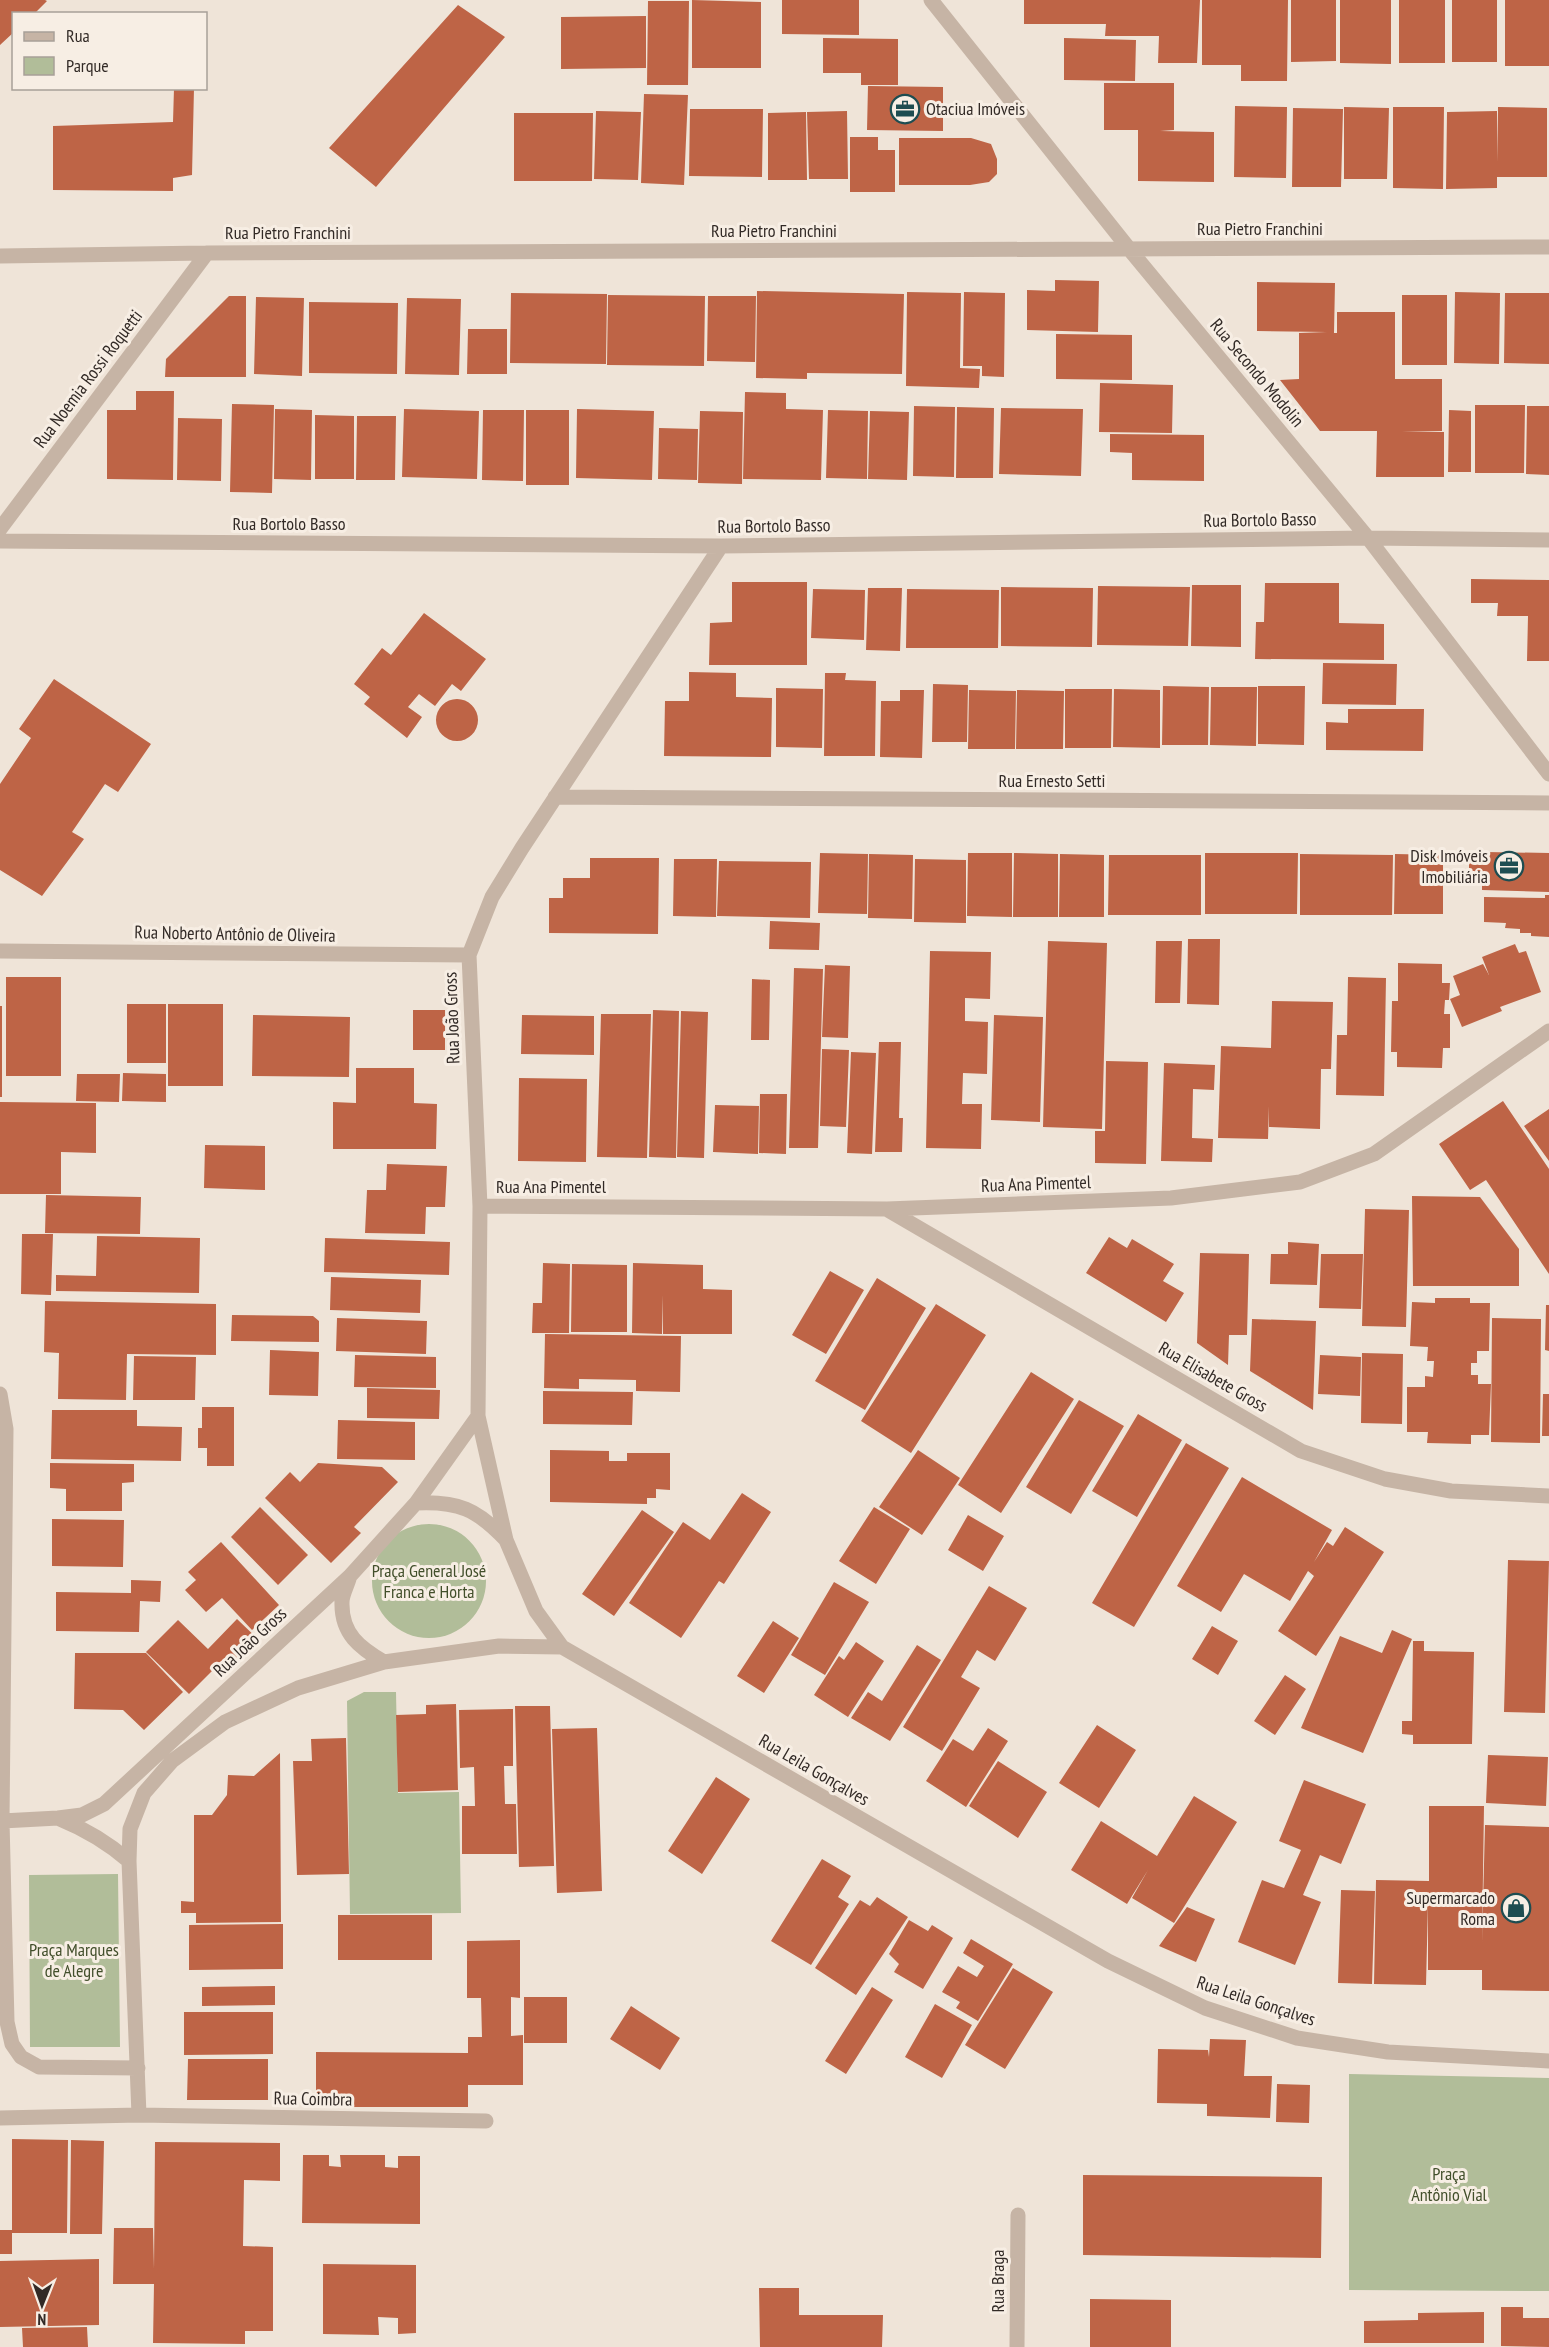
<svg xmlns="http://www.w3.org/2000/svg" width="1549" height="2347" font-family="'PT Sans Narrow',sans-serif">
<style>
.green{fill:#b1bd99}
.building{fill:#be6446}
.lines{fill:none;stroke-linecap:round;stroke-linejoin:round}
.minor{stroke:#c6b4a5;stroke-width:15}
.labels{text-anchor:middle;stroke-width:6;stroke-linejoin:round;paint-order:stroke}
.poi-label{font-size:18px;fill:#322a26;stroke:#f7eee4;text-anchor:end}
.street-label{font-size:18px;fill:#322a26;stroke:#f7eee4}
.park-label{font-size:18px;fill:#424f2b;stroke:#f7eee4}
</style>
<rect width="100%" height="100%" fill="#efe4d8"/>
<path class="green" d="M372 1581a57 57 0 1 1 114 0a57 57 0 1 1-114 0Z
M364,1692H396L398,1793L459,1792L461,1913L350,1914L347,1701Z
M118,1874L120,2047H30L29,1875Z
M1349,2074L1549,2078V2291L1349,2290Z"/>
<path class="building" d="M0,0H45L47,1L34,14H14V32L0,45Z
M692,0L761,2V68H692Z
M782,0H859V35L782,34Z
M1024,0H1200L1197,63H1158L1159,36H1105L1106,24H1024Z
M1202,0H1288L1287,81H1241V65H1202Z
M1291,0H1336V61L1291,62Z
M1340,0H1391V64L1340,63Z
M1399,0H1445V63H1399Z
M1452,0H1497V62H1452Z
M1505,0H1549V66H1505Z
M648,1H689L688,85H647Z
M458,5L505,37L376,187L329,148Z
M646,16V68L561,69V17Z
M823,38L898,39V85H861V73H823Z
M1064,38L1136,40L1135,81L1064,80Z
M1104,83H1174V130L1160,131L1214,132V182L1138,181V130H1104Z
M868,86L943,87V131L867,130Z
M174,88H194L192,175L173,178V191L53,190V126L173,122Z
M644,94L688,95L684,185L641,183Z
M1235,106L1287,107L1286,178L1234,177Z
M1344,107L1389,108L1387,179H1344Z
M1393,107H1444L1443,189L1393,188Z
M1498,107L1547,108V177H1497V188L1446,189L1447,112L1497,111L1498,162Z
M1293,108L1343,109L1341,187H1292Z
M690,109H763L762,177L689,176Z
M596,111L641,112L638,180L594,179Z
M847,111L848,179H809L807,112Z
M806,112L807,180H768V113Z
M514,113H593L592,181H514Z
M850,137H878V150H895V192H850Z
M899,138H971L991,144L997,159V174L989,182L970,185H899Z
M1055,280L1099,281L1098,332L1027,330V290L1055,291Z
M1257,282L1335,283L1334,333H1337V312H1395V379H1442V431L1402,432H1444V477H1376L1377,431H1320L1280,380L1299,379V333L1327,332L1257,331Z
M757,291L904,294L902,374L807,373V379L756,378Z
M907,292L961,293L960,368L980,369L979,388L906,386Z
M964,292L1005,293L1004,377L982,376V366H963Z
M1455,292L1500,293L1499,364L1454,363Z
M511,293L607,294L606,364L510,363Z
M1505,293H1549V364L1504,363Z
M608,295L705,296L704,366L607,365Z
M1402,295H1447V365H1402Z
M229,296H246V377H165L166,359Z
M708,296H756L755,362L707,361Z
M256,297L304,298L302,376L254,374Z
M407,298L461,299L459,375L405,374Z
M309,302L398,303L397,374L309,373Z
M468,329H507V374H467Z
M1056,334L1132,335V380L1056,379Z
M1100,383L1173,385L1172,433L1099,432Z
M136,391H174L173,480L107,479V410H136Z
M745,392L786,393V409L823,410L821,480L743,479Z
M232,404L274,405L272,493L230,492Z
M1475,405H1525L1524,473H1475Z
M914,406L955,407L954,477L913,476Z
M1527,406H1549V475L1526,474Z
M957,407L994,408L993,478H956Z
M1001,408L1083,409L1081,476L999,474Z
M275,409L312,410L311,480L274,479Z
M404,409L479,411L477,479L402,477Z
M577,409L654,411L652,480L576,478Z
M483,410H524L523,481L482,480Z
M526,410H569V485H526Z
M828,410L868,411L867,479L826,478Z
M1449,410L1471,411V472H1448Z
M700,411L743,412L742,484L698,483Z
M870,411L909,412L907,480L868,479Z
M315,415L354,416V479H315Z
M357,416H396L395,480H356Z
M178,418L222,419L221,481L177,480Z
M659,428L698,429L697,480L658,479Z
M1110,434L1204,435V481L1132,480V453L1110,452Z
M1471,579L1549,580V661H1527L1528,616H1497L1498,603H1471Z
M732,582H807V665H709L710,623L732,622Z
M1265,583H1339V623L1384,624V660L1255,659L1256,622H1264Z
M1192,585H1241V647L1191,646Z
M1098,586L1190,587L1188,646L1097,645Z
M1001,587L1093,588L1092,647L1001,646Z
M868,588H902L900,651L866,650Z
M813,589L865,590L864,640L811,638Z
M907,589L999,590L998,648H906Z
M424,613L486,659L461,691L452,684L435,706L419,694L408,707L422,717L407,738L364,704L370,697L354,684L382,648L391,655Z
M1323,663L1397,664L1396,705L1322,704Z
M689,672L736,673V697L772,698L771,757L664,756L665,701H689Z
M825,673H846L845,680L876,681L875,756H824Z
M54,679L151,744L118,792L105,784L72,832L84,839L42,896L0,870V784L31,738L19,729Z
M933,684L968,685L967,742H932Z
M1163,686L1209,687L1208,745H1162Z
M1258,686H1305L1304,745L1258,744Z
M1211,687H1257L1256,746L1210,745Z
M776,688L823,689L822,748L776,747Z
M1065,689H1112L1111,748H1065Z
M1114,689L1160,690V748L1113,747Z
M900,690H924L922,758L880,757L881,701H900Z
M969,690L1016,691L1015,749H968Z
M1017,690L1064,691L1063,749H1016Z
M436 720a21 21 0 1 1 42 0a21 21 0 1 1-42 0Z
M1348,709H1424L1423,751L1326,750V722L1348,723Z
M1486,852L1549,853V892L1482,890V874H1469V857H1486Z
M820,853L868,854L867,914L818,913Z
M968,853H1012V917L967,916Z
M1014,853L1058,854V917H1013Z
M1205,853H1298L1297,914H1205Z
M869,854L913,855L912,919L868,918Z
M1060,854L1104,855V917H1059Z
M1300,854L1393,855L1392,915H1300Z
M1395,854L1443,855V914H1394Z
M1109,855H1201V915H1108Z
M590,858H659L658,934L549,933V898H563V878H590Z
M674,859H717L716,917L673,916Z
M915,859L966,860V923L914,922Z
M719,861L811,862L810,918L717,916Z
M1545,895H1549V937L1531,936V933H1520V929L1505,928L1506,923L1484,922V897L1545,898Z
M770,921L820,923L819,950L769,949Z
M1188,939H1220L1219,1005L1187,1004Z
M1048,941L1107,943L1102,1129L1043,1127Z
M1156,941H1182L1180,1003H1155Z
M1515,944L1519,953L1526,951L1541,992L1500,1007L1502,1011L1462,1027L1450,999L1460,995L1453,976L1483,964L1489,975L1482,957Z
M930,951L991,952L990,999L965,998V1021L988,1022L987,1074L963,1073L962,1104H982L981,1149L926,1148Z
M1398,963L1442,964V983H1450L1449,1000H1445L1444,1014H1450V1048H1443L1442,1068L1397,1067V1052H1391L1392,1001H1398Z
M825,965L850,966L848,1038L822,1037Z
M794,968L823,969L818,1148H789Z
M6,977H61V1076H6Z
M1348,977L1386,978L1384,1096L1336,1095L1337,1035H1347Z
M752,979L770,980L769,1040H751Z
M1272,1001L1333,1002L1331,1069H1321L1320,1129L1269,1127V1106L1268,1139L1218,1138L1221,1046L1271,1048Z
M127,1004H166V1063H127Z
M168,1004H223V1086H168Z
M0,1006H2V1097H0Z
M413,1010H445V1050H413Z
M653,1010L679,1011L676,1158L649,1157Z
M681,1011L708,1012L704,1158L677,1157Z
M601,1014H651L647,1158L597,1157Z
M253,1015L350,1017L349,1077L252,1076Z
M522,1015L594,1016V1055L521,1054Z
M994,1015L1043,1017L1040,1122L991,1120Z
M879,1042H901L899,1118H903L902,1152H875Z
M822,1049L849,1050L846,1127L820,1126Z
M851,1052L876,1053L872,1154L847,1153Z
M1106,1061L1148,1062L1146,1164L1095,1163V1131H1105Z
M1164,1063L1215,1065L1214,1090L1193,1089L1192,1138L1213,1139L1212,1162L1161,1161Z
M356,1068H414V1103L437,1104L436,1149H333V1102L356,1103Z
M123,1073L166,1074V1102L122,1101Z
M77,1074H120L119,1102L76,1101Z
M519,1078L587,1079L586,1162L518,1161Z
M760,1094H787L786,1154L759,1153Z
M1503,1101L1549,1169V1274L1486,1180L1470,1190L1439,1144Z
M0,1102L96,1103V1153L61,1152V1194H0Z
M715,1105L759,1106L758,1154L713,1152Z
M1549,1109V1161L1524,1126Z
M205,1145L265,1146V1190L204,1188Z
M387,1164L447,1166L445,1207H426L425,1234L365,1233L367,1190H386Z
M46,1195L141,1197L140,1234L45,1233Z
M1412,1196L1480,1197L1519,1249V1286H1413Z
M1365,1209L1409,1210L1406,1327L1362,1326Z
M22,1234H53L51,1295L21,1294Z
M97,1236L200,1238L199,1293L56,1291V1275L96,1276Z
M1109,1237L1127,1248L1132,1239L1174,1264L1163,1281L1184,1293L1166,1322L1086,1273Z
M325,1238L450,1242L449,1275L324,1272Z
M1288,1242L1319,1244L1317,1285L1270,1284L1271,1254H1288Z
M1200,1253L1249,1254L1247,1335H1229L1228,1365L1197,1343Z
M1321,1254H1363L1361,1309L1319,1308Z
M543,1263L570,1264L569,1333H532L533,1303H542Z
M633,1263L703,1265V1289L732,1290V1334H663V1295L662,1334L632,1333Z
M572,1264L627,1265V1332H571Z
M830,1271L864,1290L826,1354L792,1335Z
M331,1277L421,1280L420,1313L330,1310Z
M877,1278L926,1308L865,1410L815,1381Z
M1435,1298H1470V1303H1490L1489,1351H1477V1363H1471V1375H1478V1384H1491L1489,1435H1471V1444L1427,1443L1428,1432H1407V1387H1425V1376L1433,1377L1434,1361H1427L1428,1347L1410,1346L1412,1302L1435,1303Z
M45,1301L216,1304V1355L127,1354L126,1400L58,1399L59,1353L44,1352Z
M936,1304L986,1335L911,1453L861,1421Z
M1546,1305H1549V1351L1545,1350Z
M232,1315L313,1316L319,1321V1342L231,1341Z
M337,1318L427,1321L426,1354L336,1351Z
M1492,1318L1541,1319L1540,1443L1491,1442Z
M1252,1319L1316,1321L1313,1410L1250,1371Z
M545,1334L681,1336L680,1392L636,1391V1380L579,1379V1389L544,1388Z
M270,1350L319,1352L318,1396L269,1395Z
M1362,1353L1403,1354L1402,1424L1361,1423Z
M355,1355L436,1357V1388L354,1387Z
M1320,1355L1361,1357L1360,1396L1318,1394Z
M134,1356L196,1357L195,1400H133Z
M1031,1372L1074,1399L1001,1513L958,1485Z
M367,1388L440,1390L439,1419L367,1418Z
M543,1391L633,1392L632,1425L543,1424Z
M1543,1394H1549V1436H1542Z
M1079,1400L1124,1426L1071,1514L1026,1487Z
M202,1407H234V1466H207V1448H198V1428H202Z
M52,1410H137V1426L182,1427L181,1461L51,1459Z
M1138,1414L1182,1440L1137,1517L1092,1491Z
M338,1420L415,1422V1460L337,1459Z
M1186,1443L1229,1468L1134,1627L1092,1603Z
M550,1450L609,1451V1461H627V1453H670V1490L656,1489V1498H647V1504L550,1502Z
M918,1450L960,1478L922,1535L879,1507Z
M50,1463L134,1464V1482L122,1483V1511H66V1489L50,1488Z
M318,1463L382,1467L398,1482L354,1527L361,1533L331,1563L265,1498L290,1472L300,1482Z
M1242,1477L1332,1530L1314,1562L1327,1542L1333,1546L1345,1527L1384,1552L1316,1656L1278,1631L1314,1576L1308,1571L1290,1601L1244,1574L1221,1612L1177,1586Z
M742,1493L771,1512L724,1584L719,1581L681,1638L629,1603L683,1522L710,1540Z
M260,1507L308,1555L278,1585L231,1537Z
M874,1507L910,1529L876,1584L839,1561Z
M642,1510L674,1532L614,1616L582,1594Z
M968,1515L1004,1536L983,1571L948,1550Z
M52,1519L124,1520L123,1567L52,1566Z
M221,1542L279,1605L252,1630L222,1598L206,1612L185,1590L196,1580L188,1572Z
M1508,1560L1549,1561L1545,1713L1504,1712Z
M131,1580L161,1581L160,1602L140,1601L139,1632L56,1631V1592L131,1593Z
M834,1582L869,1602L825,1675L791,1655Z
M989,1586L1027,1608L995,1661L977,1650L961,1677L980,1688L942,1751L903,1727Z
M237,1619L259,1640L229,1670L221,1662L189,1694L146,1652L178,1620L208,1649Z
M773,1621L799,1638L764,1693L737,1676Z
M1212,1626L1238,1641L1218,1675L1192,1659Z
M1392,1630L1412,1639L1363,1753L1301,1728L1340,1636L1382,1653Z
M1413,1641H1424V1651L1474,1652L1472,1744H1413V1735L1402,1734V1721H1412Z
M856,1642L884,1661L848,1717L814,1695L839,1656L844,1660Z
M917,1645L941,1660L890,1741L851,1718L868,1692L882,1701Z
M75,1653H146L183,1692L144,1730L123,1710L74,1709Z
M1285,1675L1306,1689L1275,1735L1254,1721Z
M456,1704L458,1790L398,1792L396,1715L426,1714V1705Z
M515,1706H550L554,1866L519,1867Z
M513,1709V1766H504L505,1804H516L517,1854H462V1806H475L474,1767L460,1768L459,1710Z
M1097,1725L1136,1750L1099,1808L1059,1783Z
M597,1728L602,1891L557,1893L552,1729Z
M988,1728L1008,1741L966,1807L926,1781L953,1739L973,1751Z
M346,1738L349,1874L297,1875L293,1761H312L311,1739Z
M280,1753L281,1922L196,1923V1913H181V1901L194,1902V1815H212L227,1795L228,1775L254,1776Z
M1488,1755L1548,1757L1546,1806L1486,1803Z
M998,1761L1047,1792L1018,1838L969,1806Z
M716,1777L750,1799L702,1874L668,1851Z
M1304,1780L1366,1804L1341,1864L1320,1855L1303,1895L1321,1902L1295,1965L1238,1942L1262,1880L1284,1888L1301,1850L1279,1841Z
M1194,1796L1237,1822L1174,1923L1132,1898L1148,1870L1127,1904L1071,1870L1101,1821L1157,1856Z
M1429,1806H1484L1482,1942L1485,1825L1549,1827V1991L1482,1990V1970H1428V1903L1426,1985L1374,1984L1376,1880L1429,1881Z
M822,1859L851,1876L838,1897L849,1904L811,1965L771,1941Z
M1341,1890L1375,1891L1372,1984L1338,1983Z
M877,1897L908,1917L856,1995L815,1968L860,1900L870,1906Z
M1187,1907L1215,1919L1196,1962L1159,1946Z
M338,1915H432V1960H338Z
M909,1920L928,1931L932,1925L953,1938L923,1989L894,1972L899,1964L889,1954Z
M283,1924V1969L189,1970V1925Z
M971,1939L1013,1964L978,2021L956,2008L960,2002L942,1992L958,1966L977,1977L984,1966L963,1953Z
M520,1940V1998L511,1997V2036L523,2035V2085H468V2107H316V2052L468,2053V2037H482L481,1998H467V1941Z
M1013,1968L1053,1992L1005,2069L965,2045Z
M275,1986V2005L202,2006V1987Z
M872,1987L893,2000L846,2074L825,2061Z
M524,1997H567V2043H524Z
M935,2004L972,2025L942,2078L905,2057Z
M631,2006L680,2038L660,2070L610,2039Z
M184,2012H273V2054L184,2055Z
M1210,2039L1246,2040L1244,2076H1272L1270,2118L1207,2116V2104L1157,2103L1158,2049L1208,2050L1209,2057Z
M188,2059H268V2100H187Z
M1277,2084L1310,2085L1309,2123L1276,2122Z
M12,2139L68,2140L67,2233H12V2254H0V2230H12Z
M71,2140L104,2141L102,2234H70Z
M155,2142L280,2143V2181L244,2180L243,2246L273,2247V2331H245V2344L153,2343L154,2284H113L114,2228H153L154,2269Z
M303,2155H329V2166L341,2167L340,2155H385V2167L398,2168V2156H420V2224L302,2223Z
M1083,2175L1322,2177L1321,2258L1083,2255Z
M99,2259V2325L0,2327V2261Z
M323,2264L416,2265V2333L398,2334V2318L378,2317L379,2335L323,2334Z
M759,2288H799V2315H883L882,2347H760Z
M1090,2299L1171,2300V2347H1090Z
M1501,2307H1523V2318H1549V2347L1501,2346Z
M1484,2312V2343H1364V2321L1418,2320V2313Z
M87,2327L88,2347H23L22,2328Z"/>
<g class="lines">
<path class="minor" d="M931,0L1130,250L1368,538L1549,774
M0,256L207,253L1549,247
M0,529L207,253
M0,541L721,546L1368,538L1549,540
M555,797L1549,803
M0,951L469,955
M480,1206L887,1209L1171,1198L1300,1182L1374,1154L1549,1031
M888,1210L1301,1451L1385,1479L1451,1491L1549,1496
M0,1394L6,1429L2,1821L7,2022L12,2044L21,2057L39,2067L138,2068
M416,1503C458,1501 477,1509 506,1540
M349,1579C347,1586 342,1595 342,1602C341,1634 360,1648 384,1662
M562,1647L536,1611L506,1540L478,1416L480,1206L469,955L492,897L522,848L721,546
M60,1819C87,1830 107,1842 129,1861
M2,1821L58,1818L82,1815L104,1804L350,1576L416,1503L478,1416
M139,2115L129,1861L130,1829L144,1793L172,1761L225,1722L298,1688L384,1662L499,1646L562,1647L1108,1961L1205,2008L1297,2038L1388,2052L1549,2061
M0,2118L139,2115L486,2121
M1017,2347L1018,2215"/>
</g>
<defs>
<g id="office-ring" transform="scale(1.5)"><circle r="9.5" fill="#f7eee4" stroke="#1e4d51" stroke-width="1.5"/><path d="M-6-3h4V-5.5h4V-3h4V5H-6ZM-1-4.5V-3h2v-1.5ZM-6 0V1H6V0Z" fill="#1e4d51"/></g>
<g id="shop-ring" transform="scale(1.5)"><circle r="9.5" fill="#f7eee4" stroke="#1e4d51" stroke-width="1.5"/><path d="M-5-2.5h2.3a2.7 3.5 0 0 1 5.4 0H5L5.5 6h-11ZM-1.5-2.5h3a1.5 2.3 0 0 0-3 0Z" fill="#1e4d51"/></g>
</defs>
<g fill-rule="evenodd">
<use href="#office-ring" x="905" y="109"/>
<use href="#office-ring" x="1509" y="866"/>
<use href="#shop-ring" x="1516" y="1908"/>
</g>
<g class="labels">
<g class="poi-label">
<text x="926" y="115" text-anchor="start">Otaciua Imóveis</text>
<text x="1488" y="862">Disk Imóveis<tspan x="1488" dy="21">Imobiliária</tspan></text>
<text x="1495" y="1904">Supermarcado<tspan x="1495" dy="21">Roma</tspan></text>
</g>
<g class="street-label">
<text x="1260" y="235">Rua Pietro Franchini</text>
<text x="774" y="237">Rua Pietro Franchini</text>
<text x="288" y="239">Rua Pietro Franchini</text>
<text transform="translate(1257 373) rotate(50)" y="6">Rua Secondo Modolin</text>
<text transform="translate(88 379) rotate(-53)" y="6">Rua Noemia Rossi Roquetti</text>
<text transform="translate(1260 520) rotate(-1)" y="6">Rua Bortolo Basso</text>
<text x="289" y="530">Rua Bortolo Basso</text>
<text transform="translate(774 526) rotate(-1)" y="6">Rua Bortolo Basso</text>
<text x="1052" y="787">Rua Ernesto Setti</text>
<text transform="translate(235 934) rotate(1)" y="6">Rua Noberto Antônio de Oliveira</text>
<text transform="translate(452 1018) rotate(-92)" y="6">Rua João Gross</text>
<text transform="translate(1036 1184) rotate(-2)" y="6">Rua Ana Pimentel</text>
<text x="551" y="1193">Rua Ana Pimentel</text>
<text transform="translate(1213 1377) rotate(30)" y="6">Rua Elisabete Gross</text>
<text transform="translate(250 1642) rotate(-43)" y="6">Rua João Gross</text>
<text transform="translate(814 1770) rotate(30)" y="6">Rua Leila Gonçalves</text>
<text transform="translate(1256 2001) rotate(18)" y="6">Rua Leila Gonçalves</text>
<text transform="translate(313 2099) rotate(1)" y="6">Rua Coimbra</text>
<text transform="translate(998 2281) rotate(-90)" y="6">Rua Braga</text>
</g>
<g class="park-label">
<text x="429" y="1577">Praça General José<tspan x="429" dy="21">Franca e Horta</tspan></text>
<text x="74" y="1956">Praça Marques<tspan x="74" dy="21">de Alegre</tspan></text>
<text x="1449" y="2180">Praça<tspan x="1449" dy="21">Antônio Vial</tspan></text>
</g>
</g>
<rect x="12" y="12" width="195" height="78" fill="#f7eee4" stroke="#a8a098" stroke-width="1.5"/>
<rect x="24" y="32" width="30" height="9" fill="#c6b4a5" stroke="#a8a098" stroke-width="1.5"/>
<text x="66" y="42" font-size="18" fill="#322a26">Rua</text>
<rect x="24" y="57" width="30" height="18" fill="#b1bd99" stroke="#a8a098" stroke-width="1.5"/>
<text x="66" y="72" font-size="18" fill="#322a26">Parque</text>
<g transform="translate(42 2305) rotate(181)" stroke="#f7eee4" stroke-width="4.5" paint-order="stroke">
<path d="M0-4.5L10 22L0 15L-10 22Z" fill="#322a26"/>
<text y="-9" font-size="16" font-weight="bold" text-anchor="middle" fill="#322a26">N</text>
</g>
</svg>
